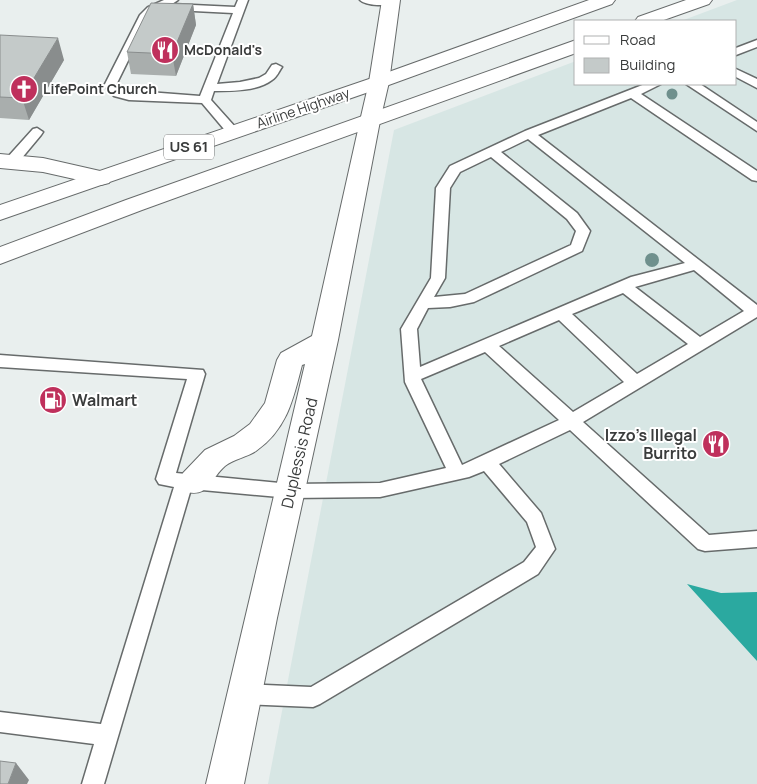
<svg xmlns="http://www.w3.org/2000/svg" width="757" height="784" font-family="Manrope,sans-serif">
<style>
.built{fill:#d7e6e4}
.water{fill:#2ba9a0}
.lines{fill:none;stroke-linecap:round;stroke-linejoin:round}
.service-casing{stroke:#676b6b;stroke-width:3}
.tertiary-casing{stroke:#676b6b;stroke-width:2}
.secondary-casing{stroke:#676b6b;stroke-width:2}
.trunk-casing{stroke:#676b6b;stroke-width:2}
.service{fill:#fff;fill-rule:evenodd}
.tertiary{fill:#fff;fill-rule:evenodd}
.secondary{fill:#fff;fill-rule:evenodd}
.trunk{fill:#fff;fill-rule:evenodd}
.tree{fill:#6f908d}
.wall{fill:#a9aead}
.shaded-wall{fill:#898d8d}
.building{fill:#c4cac9;stroke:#898d8d}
.labels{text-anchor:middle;stroke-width:4;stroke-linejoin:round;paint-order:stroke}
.far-poi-label{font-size:14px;font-weight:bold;fill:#3a3c3c;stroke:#fff;text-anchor:start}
.far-street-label{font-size:14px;fill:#3a3c3c;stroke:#fff}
.shield{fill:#fff;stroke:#757676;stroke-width:1}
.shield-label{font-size:15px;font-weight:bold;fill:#3a3c3c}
.poi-label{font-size:16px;font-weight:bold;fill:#3a3c3c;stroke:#fff;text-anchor:start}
.street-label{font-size:16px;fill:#3a3c3c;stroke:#fff}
</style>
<rect width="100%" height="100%" fill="#e9efee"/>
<path class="built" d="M737,0H757V784H268L394,130L576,61V84H736V21H681Z"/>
<path class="water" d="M687,584L721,593L757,592V661Z"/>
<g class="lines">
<g class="service-casing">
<path id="service" d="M164,0H178L172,4L235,7L238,0H248L217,84L240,82L259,78L266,74L272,65L276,64L282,67C279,71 277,77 272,80C258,91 232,91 214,91L211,100L237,129L239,132L237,135H229L202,103L129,100L114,96L104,86L140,15L148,7ZM170,5V9L174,10L233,13L200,96L122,90L116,85L149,18L156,11Z
M360,0H396V1C390,7 366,6 360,0Z
M757,40V47L736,55V48Z
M736,69L757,79V88L736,77Z
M645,84H661L641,94L757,171V181L752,180L631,98L538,135L757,305V317L583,422L709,535L757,531V547L705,551L698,549L570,430L499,464L541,513L555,549L538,574L320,704L313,707L243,704L236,701L233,694L236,687L243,684L311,687L524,562L536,547L527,522L484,471L469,477L380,497L290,498L191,489L104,784H82L94,744L0,732V712L101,724L174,487L159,484L156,479L187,379L0,367V355L203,370L205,374L176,473L290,484L380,483L446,468L405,382L401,329L431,278L436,188L450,166L525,131ZM528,139L685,263L631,277L420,367L417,329L428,308L450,307L474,302L582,251L590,231L577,213L501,152ZM491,157L567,219L576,231L571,245L465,294L434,297L445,278L450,188L460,172ZM694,270L744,311L700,337L635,287ZM623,293L688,344L637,374L572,314ZM559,320L624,382L573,412L499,346ZM485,352L559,420L462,465L421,379Z
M686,84H700L757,122V131Z
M37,128L43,132L41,135L16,165H6L5,162L6,159L33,129Z"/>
</g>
<g class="tertiary-casing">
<path id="tertiary" d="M370,115L377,117L380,121L338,340L277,618L244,784H206L305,364L302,365C293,400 287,429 256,451C247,457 234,459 225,466C209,480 209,499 183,491L179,482L183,473L205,450L234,436L250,424L265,403L277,360L281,353L312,336L360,121L363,117Z
M0,154L43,158L109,173L112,178L109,183L101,185L43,172L0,168Z"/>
</g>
<g class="secondary-casing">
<path id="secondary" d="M382,0H400L389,82L380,121L377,125L370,127L363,125L360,121L369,82Z"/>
</g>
<g class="trunk-casing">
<path id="trunk" d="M589,0H615L612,4L386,86L0,220V205L372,78Z
M686,0H712L709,4L661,21H635L638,17Z
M576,40V53L142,210L0,264V247L126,200Z"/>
</g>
<use href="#service" class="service"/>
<use href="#tertiary" class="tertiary"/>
<use href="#secondary" class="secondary"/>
<use href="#trunk" class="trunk"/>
</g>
<g class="tree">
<circle cx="672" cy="94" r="5.5"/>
<circle cx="652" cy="260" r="7"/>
</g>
<path class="wall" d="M193,4L196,25L176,76L131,74L127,52Z
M0,35L64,60L29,120L0,118Z"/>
<path class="shaded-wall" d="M193,4L196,25L176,76L172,54Z
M58,38L64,60L29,120L22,98Z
M16,763L29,780L27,784H8Z"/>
<path class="building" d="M151,3L193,4L172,54L127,52Z
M0,35L58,38L22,98L0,97Z
M0,761L16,763L8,784H0Z"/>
<defs>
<g id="restaurant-disc" transform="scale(1.4375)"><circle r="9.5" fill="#bf305c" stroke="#fff"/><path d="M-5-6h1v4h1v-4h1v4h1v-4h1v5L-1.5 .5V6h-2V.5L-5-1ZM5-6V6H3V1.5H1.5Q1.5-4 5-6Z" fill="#fff"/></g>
<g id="church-disc" transform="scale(1.4375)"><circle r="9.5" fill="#bf305c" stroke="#fff"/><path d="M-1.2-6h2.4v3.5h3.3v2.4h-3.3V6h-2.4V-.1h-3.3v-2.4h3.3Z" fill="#fff"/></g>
<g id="fuel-disc" transform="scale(1.4375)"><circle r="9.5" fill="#bf305c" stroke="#fff"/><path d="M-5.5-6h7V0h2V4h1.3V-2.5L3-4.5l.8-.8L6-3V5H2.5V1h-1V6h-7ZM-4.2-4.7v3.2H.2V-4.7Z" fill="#fff"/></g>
</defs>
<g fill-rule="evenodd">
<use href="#restaurant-disc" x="165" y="50"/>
<use href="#church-disc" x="24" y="89"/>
<use href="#fuel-disc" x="53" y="400"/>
<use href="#restaurant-disc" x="716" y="444"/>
</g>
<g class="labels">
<g class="far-poi-label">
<text x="184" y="55">McDonald's</text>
<text x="43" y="94">LifePoint Church</text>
</g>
<g class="far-street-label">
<text transform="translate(303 108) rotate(-19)" y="5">Airline Highway</text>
</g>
<rect class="shield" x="164" y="134.5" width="50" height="25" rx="4"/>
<g class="shield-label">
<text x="189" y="152">US 61</text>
</g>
<g class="poi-label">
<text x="72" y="406">Walmart</text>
<text x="697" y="441" text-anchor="end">Izzo's Illegal<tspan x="697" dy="18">Burrito</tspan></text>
</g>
<g class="street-label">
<text transform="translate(299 453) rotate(-77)" y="6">Duplessis Road</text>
</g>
</g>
<rect x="574" y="20" width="162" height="65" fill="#ffffff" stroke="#b0b1b1"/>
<rect x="584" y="36" width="25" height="8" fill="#ffffff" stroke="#b0b1b1"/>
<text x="620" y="45" font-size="15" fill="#3a3c3c">Road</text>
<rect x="584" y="58" width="25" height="15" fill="#c4cac9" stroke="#b0b1b1"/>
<text x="620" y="70" font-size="15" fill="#3a3c3c">Building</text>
</svg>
